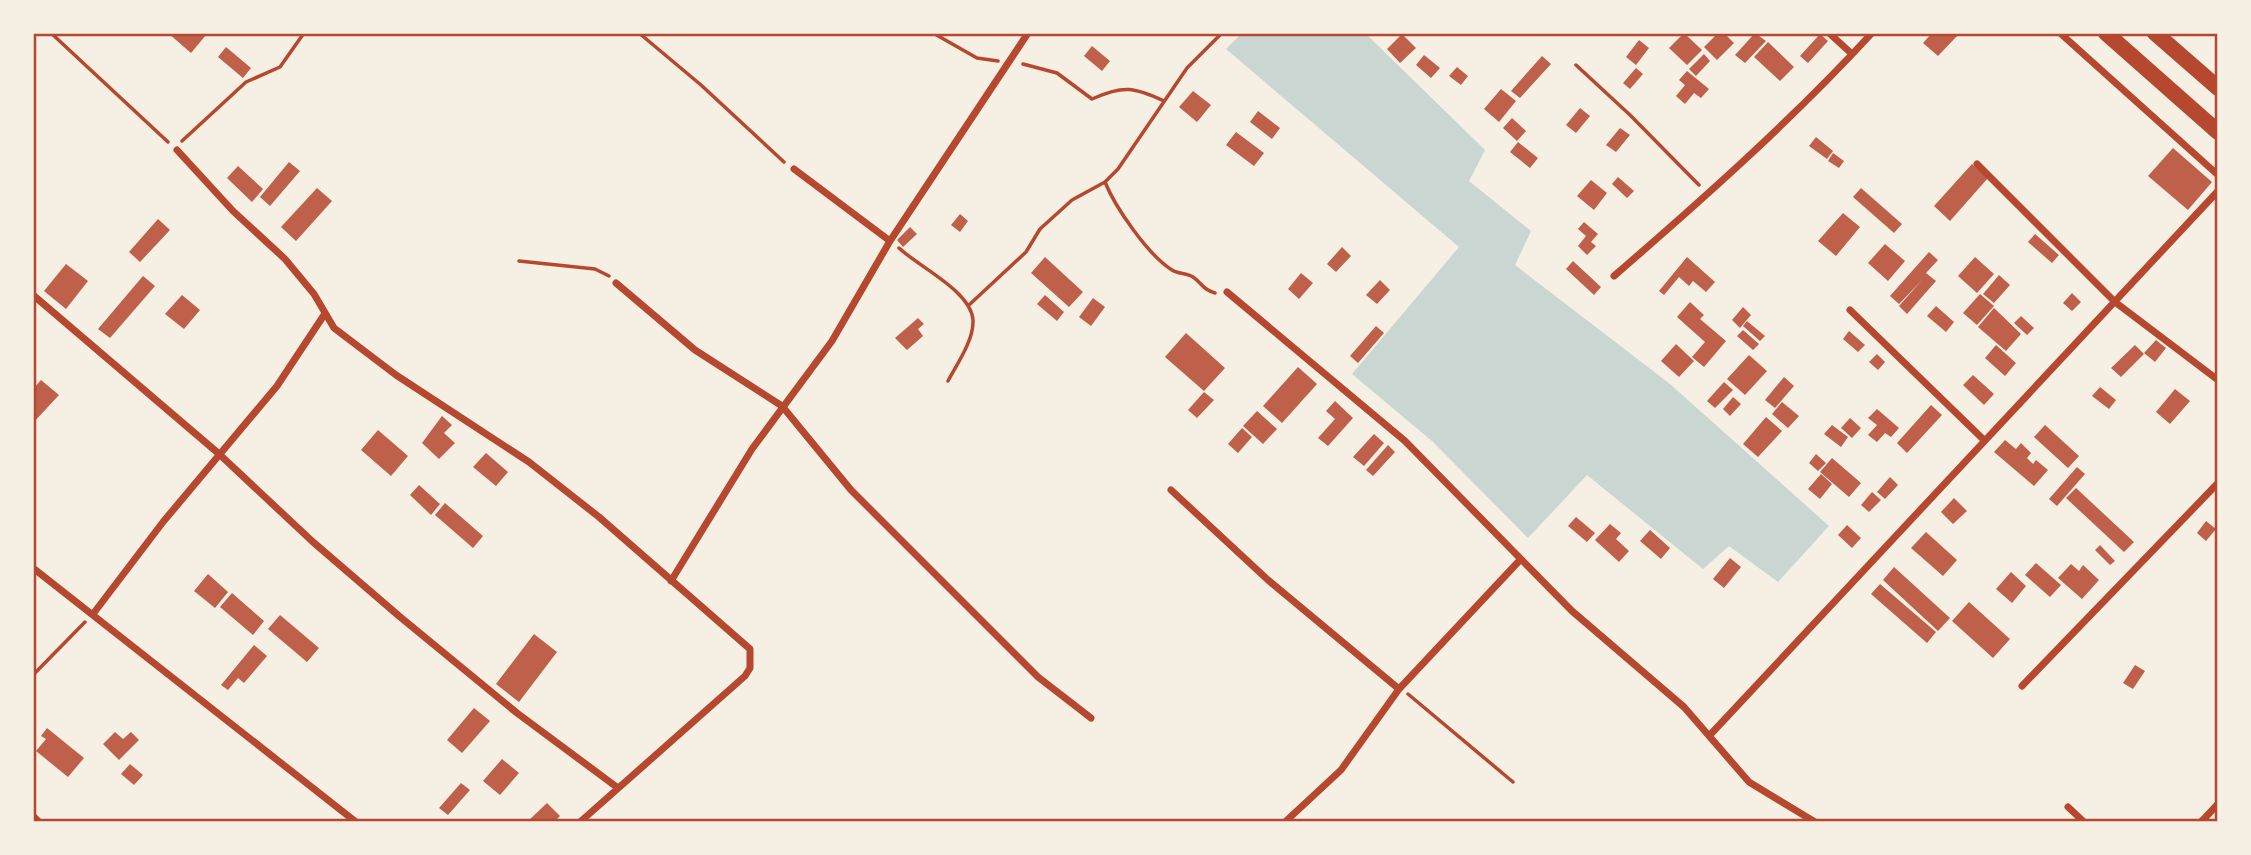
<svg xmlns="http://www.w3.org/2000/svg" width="2251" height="855" font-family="'Nunito Sans',sans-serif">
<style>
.water{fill:#c9d6d2}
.building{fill:#bf614a}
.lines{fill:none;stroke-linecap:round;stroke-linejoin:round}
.path{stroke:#b5482f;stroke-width:3.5}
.minor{stroke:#b5482f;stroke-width:7}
.primary{stroke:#b5482f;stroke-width:16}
.neatline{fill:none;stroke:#b5482f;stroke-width:2.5}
</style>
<rect width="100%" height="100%" fill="#f6efe4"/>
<path class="water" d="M1242,33H1365L1485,150L1469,181L1531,231L1515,265L1670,384L1829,526L1778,582L1729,546L1703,569L1587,475L1528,538L1432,441L1352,374L1459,247L1226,49Z"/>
<path class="building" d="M168,33H203L206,35L191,53Z
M1684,33L1702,50L1687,65L1669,48Z
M1718,33H1724L1734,43L1717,60L1704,47Z
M1755,33L1766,41L1745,63L1735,55Z
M1932,33H1955L1958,35L1938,56L1923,43Z
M1402,34L1416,48L1400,63L1387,49Z
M1820,34L1828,41L1808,63L1800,56Z
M1639,40L1649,48L1636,65L1626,57Z
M1768,42L1794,67L1780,81L1754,57Z
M1092,46L1110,61L1102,71L1084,56Z
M226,47L251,68L243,78L218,57Z
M1704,54L1710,61L1696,76L1689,69Z
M1424,55L1440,68L1431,78L1416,65Z
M1542,56L1551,64L1520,98L1511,91Z
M1457,67L1468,76L1461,85L1449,76Z
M1636,68L1643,74L1630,89L1623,83Z
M1687,71L1709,89L1701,98L1694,93L1685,104L1676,96L1685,85L1679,80Z
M1501,89L1516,101L1499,122L1484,109Z
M1193,91L1211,105L1197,122L1179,107Z
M1580,108L1590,116L1576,133L1566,125Z
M1258,111L1280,128L1272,139L1250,122Z
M1512,118L1526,131L1517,141L1503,128Z
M1620,128L1630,135L1616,152L1606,145Z
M1236,132L1264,153L1254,166L1226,145Z
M1816,137L1833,151L1827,159L1809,146Z
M1518,142L1538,158L1530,168L1510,152Z
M2173,148L2212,182L2188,210L2148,176Z
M1833,153L1844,161L1839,168L1828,161Z
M289,162L300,171L270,206L260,197Z
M1972,164L1988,178L1950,221L1934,206Z
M238,166L263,189L252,202L227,178Z
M1618,177L1634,191L1627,198L1612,184Z
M1591,180L1607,193L1594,210L1577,196Z
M317,188L332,201L296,241L281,227Z
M1861,188L1902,224L1894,233L1853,197Z
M1843,213L1860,227L1836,256L1818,241Z
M960,214L968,221L960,232L951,225Z
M158,219L170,230L140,262L129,252Z
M1584,222L1598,234L1591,242L1596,246L1587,255L1578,246L1586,236L1578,229Z
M910,227L917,234L903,247L897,240Z
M2035,234L2059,255L2052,263L2028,242Z
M1885,244L1905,261L1888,281L1868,263Z
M1342,247L1351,256L1336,272L1327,264Z
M1929,252L1938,260L1926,273L1936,281L1907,314L1899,306L1922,280L1899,304L1890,296Z
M1045,257L1083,292L1069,307L1031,273Z
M1687,257L1715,282L1706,292L1693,281L1689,286L1679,277L1664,295L1659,291Z
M1975,257L1994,274L1977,293L1958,276Z
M1573,261L1601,287L1594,295L1566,269Z
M66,264L88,281L66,309L44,291Z
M1301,273L1313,283L1299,299L1288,289Z
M1999,275L2010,285L1994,303L1983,294Z
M143,276L155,286L110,338L98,329Z
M1380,280L1390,290L1377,304L1366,295Z
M2072,293L2081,302L2072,311L2063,303Z
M1980,294L1994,306L1977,325L1963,313Z
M182,295L200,310L184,329L165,314Z
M1045,295L1064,312L1057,321L1037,304Z
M1093,298L1105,307L1091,326L1079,317Z
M1690,302L1704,315L1700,319L1726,341L1704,367L1692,357L1705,342L1677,317Z
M1936,306L1954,322L1946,332L1927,316Z
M1743,307L1751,315L1740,328L1732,320Z
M1994,308L2021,334L2006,351L1978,327Z
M2021,316L2034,328L2027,335L2014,323Z
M918,318L924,324L918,329L923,336L907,350L895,338Z
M1747,321L1765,336L1760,341L1743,326Z
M1376,326L1384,333L1358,363L1350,356Z
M1743,330L1759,344L1753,350L1737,336Z
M1849,331L1865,345L1858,352L1843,339Z
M1186,333L1225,368L1204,391L1165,357Z
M2156,340L2166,348L2155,362L2144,353Z
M1676,344L1694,361L1679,377L1661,361Z
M1996,345L2016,363L2005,376L1985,358Z
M2135,345L2144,354L2121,377L2111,368Z
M1877,354L1885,362L1878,370L1869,362Z
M1749,355L1767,371L1745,395L1727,379Z
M1298,367L1317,384L1282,423L1263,406Z
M1973,375L1994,394L1984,405L1963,385Z
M1784,377L1794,386L1775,408L1765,400Z
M41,380L59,395L33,423V389Z
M1724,382L1733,390L1715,408L1707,401Z
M2100,387L2116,400L2109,409L2092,396Z
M2175,389L2190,401L2170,424L2156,412Z
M1204,392L1214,400L1197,418L1188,410Z
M1733,397L1741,404L1730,416L1723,409Z
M1335,401L1353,418L1328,446L1318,438L1335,419L1326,411Z
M1782,402L1799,416L1788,428L1772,414Z
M1931,405L1942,415L1907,453L1897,443Z
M1877,409L1899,428L1891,437L1885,433L1877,442L1868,435L1877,425L1868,418Z
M1257,411L1277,429L1263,444L1243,426Z
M442,416L452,425L444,433L455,443L439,459L422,443Z
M1766,417L1782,431L1758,457L1743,444Z
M1850,418L1861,428L1852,438L1841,428Z
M1832,425L1848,437L1841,447L1824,434Z
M2045,425L2079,456L2068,468L2034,437Z
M1242,428L1252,437L1238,453L1228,444Z
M378,430L408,456L391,476L361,450Z
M1374,434L1384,443L1364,466L1353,457Z
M2005,440L2016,449L2021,443L2031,453L2027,458L2033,464L2036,460L2048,470L2034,486L1994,452Z
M1388,445L1395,452L1373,476L1366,470Z
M486,453L508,472L496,486L473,467Z
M1816,454L1826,463L1818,471L1809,463Z
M1832,458L1861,483L1849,497L1820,472Z
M2077,467L2085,474L2057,506L2049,499Z
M1821,474L1832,484L1820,499L1808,489Z
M1890,477L1898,485L1885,499L1877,492Z
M419,485L440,504L431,515L410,495Z
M2076,488L2134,542L2124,552L2066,498Z
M1872,492L1881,500L1869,512L1861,505Z
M1954,498L1967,511L1953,524L1941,512Z
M445,503L483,536L473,548L435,515Z
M1576,517L1595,533L1587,542L1568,526Z
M2206,521L2216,529L2206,541L2197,533Z
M1610,524L1621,533L1616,539L1629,551L1619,562L1595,540Z
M1847,525L1861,538L1852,548L1838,535Z
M1650,530L1670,548L1661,559L1640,541Z
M1926,532L1957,560L1943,576L1911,548Z
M2100,545L2115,561L2110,565L2095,550Z
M1730,558L1741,567L1724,588L1713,579Z
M2036,563L2061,585L2050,597L2025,575Z
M2071,564L2079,571L2083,565L2099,580L2082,599L2058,578Z
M1894,567L1950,618L1938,631L1883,580Z
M2011,572L2026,586L2012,603L1996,589Z
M208,574L228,592L215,608L194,591Z
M1880,584L1936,632L1927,643L1871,594Z
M232,593L264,621L253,635L220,607Z
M1969,602L2010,639L1993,658L1952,621Z
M280,615L319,648L307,662L268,629Z
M534,634L557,652L519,702L496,684Z
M254,645L267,656L244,683L238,678L228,690L221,685Z
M2135,665L2145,671L2133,689L2123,683Z
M474,708L490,721L462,753L447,740Z
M47,728L84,758L68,777L36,751L46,739L41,736Z
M115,732L123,739L131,732L139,740L119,760L103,744Z
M502,759L519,773L500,795L483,781Z
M130,764L143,775L134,785L121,774Z
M461,783L470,790L448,815L439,808Z
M547,803L560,816L554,822H527Z"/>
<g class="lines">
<path class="path" d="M51,33L168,142
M639,33L701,85L784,162
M933,33L977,58L998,61
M1023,64L1057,73L1092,99C1123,85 1134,87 1164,101
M1576,65L1630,115L1699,185
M182,141L246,82L280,67L304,33
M1105,182C1115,207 1148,255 1172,270C1178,274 1187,273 1193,277C1202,283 1203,290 1215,293
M899,248C919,267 971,291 973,320C974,340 957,364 948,381
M519,261L595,269L609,276
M969,305L1026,252L1040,229L1072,200L1105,182L1118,169L1187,68L1222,33
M33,675L85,622
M1408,694L1513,782"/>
<path class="minor" d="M1829,33L1852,54
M2060,33L2218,175
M177,150L233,211L285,259L314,294L334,328L396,375L529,462L599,517L750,649V668L745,676L580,822
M1977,164L2115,302L2218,380
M794,169L890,241
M1614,276C1703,199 1792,120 1872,33
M616,283L695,350L782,406L851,490L1038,677L1091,718
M1227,292L1405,441L1572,611L1684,707L1749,782L1815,822
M33,295L218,453L313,542L399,616L517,713L618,788
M1850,310L1984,440
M1171,490L1268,580L1399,689
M33,568L356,822
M671,581L752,449L832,341L890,241L1028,33
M93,614L163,522L277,386L324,315
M2022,686L2218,483
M1710,735L2218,191
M2068,807L2084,822
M33,816L39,822
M1285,822L1341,770L1399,689L1520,560
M2201,822L2218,804"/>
<path class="primary" d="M2106,33L2218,132
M2155,33L2218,88"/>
</g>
<rect width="2251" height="855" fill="none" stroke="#f6efe4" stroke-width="70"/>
<rect x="35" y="35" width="2181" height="785" class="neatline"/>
</svg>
